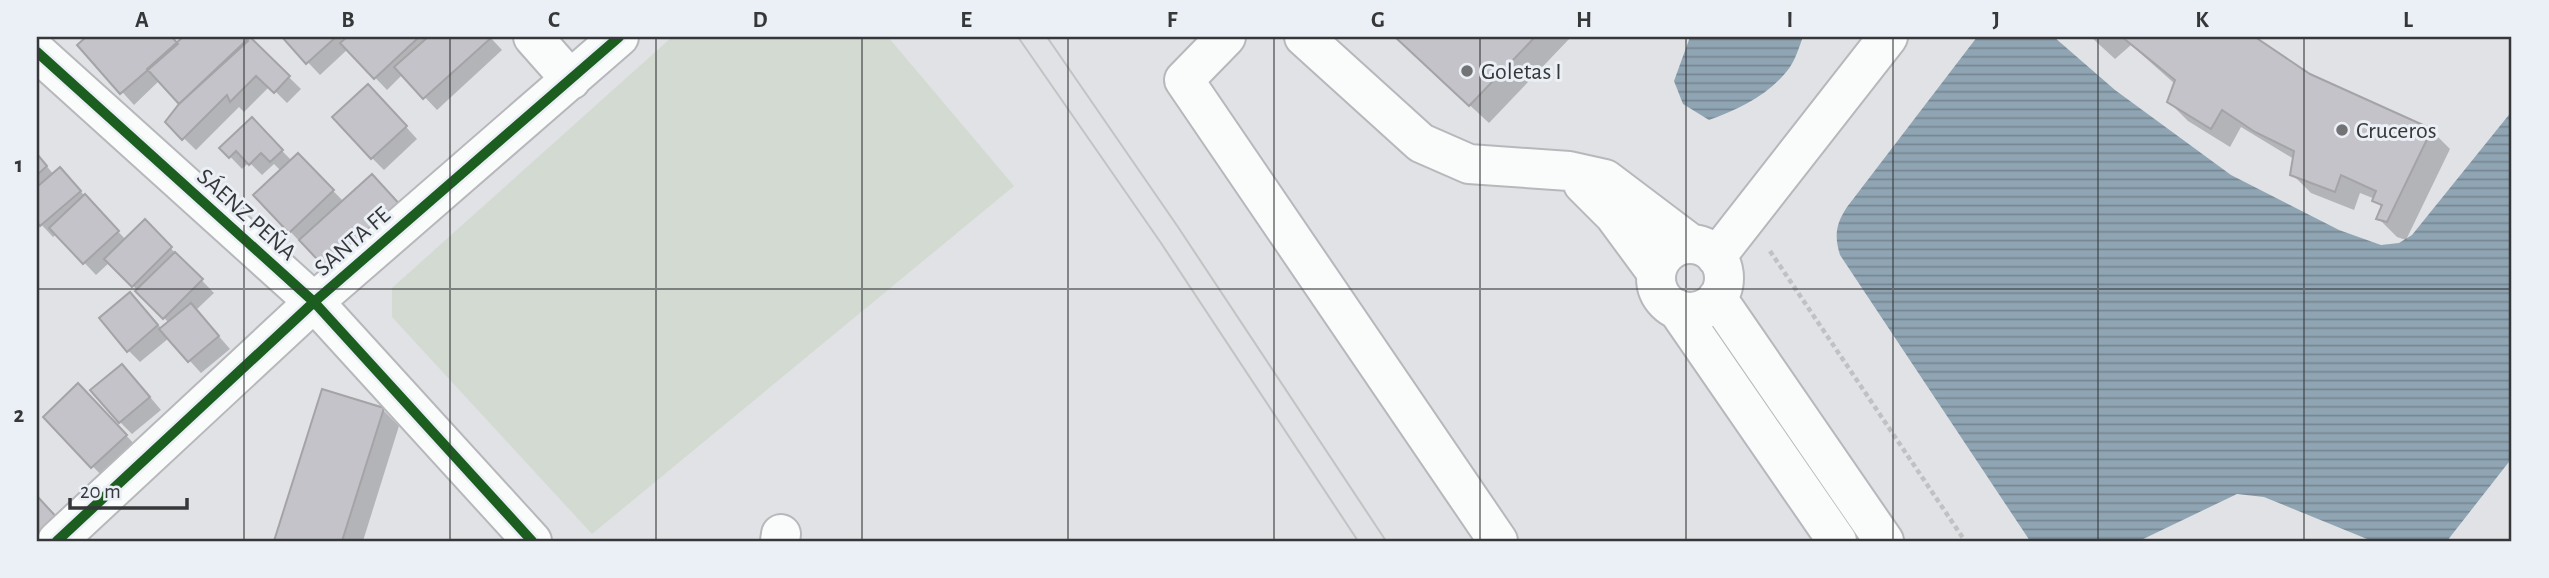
<svg xmlns="http://www.w3.org/2000/svg" width="2549" height="578" font-family="'Alegreya Sans',sans-serif">
<style>
.green{fill:#d2dad2}
.water{fill:url(#water-rules)}
.shadow{fill:#0003}
.building{fill:#c5c3ca;stroke:#a4a4a7;stroke-width:2}
.lines{fill:none;stroke-linecap:round;stroke-linejoin:round}
.minor-casing{stroke:#b7b8bb;stroke-width:42}
.path{stroke:#c0c1c2;stroke-width:4.5;stroke-dasharray:5 3.5;stroke-linecap:butt}
.minor{stroke:#fafbfb;stroke-width:38}
.tram{stroke:#c3c3c4;stroke-width:2}
.cycleway-casing{stroke:#ebeff6;stroke-width:15}
.cycleway{stroke:#1b5e20;stroke-width:10}
.grid{fill:none;stroke:#353739;stroke-width:2;stroke-opacity:0.55}
.poi-dot{fill:#717375;stroke:#ebeff6;stroke-width:2.5}
.labels{text-anchor:middle;stroke-width:6;stroke-linejoin:round;paint-order:stroke}
.poi-label{font-size:24px;fill:#353739;stroke:#ebeff6;text-anchor:start}
.street-label{font-size:24px;fill:#353739;stroke:#ebeff6}
.neatline{fill:none;stroke:#353739;stroke-width:2.5}
.grid-label{font-size:23px;text-anchor:middle;font-weight:bold;fill:#353739}
</style>
<defs>
<pattern id="water-rules" width="6" height="5" patternUnits="userSpaceOnUse" patternTransform="scale(1.75)"><rect width="6" height="5" fill="#90a5b3"/><path d="M0 2.5h6" fill="none" stroke="#768793"/></pattern>
</defs>
<rect width="100%" height="100%" fill="#e0e2e5"/>
<path class="green" d="M672,37H888L1014,186L592,534L392,317V288Z"/>
<path class="water" d="M1690,37H1803C1799,47 1796,58 1790,67C1771,94 1739,109 1709,120L1683,104L1674,81Z
M1977,37H2054L2115,90L2231,175L2339,230L2381,245L2399,243L2412,235L2512,111V458L2447,541H2372L2264,497L2237,494L2139,541H2030L1840,255C1834,235 1836,224 1847,207Z"/>
<path class="shadow" d="M89,37H171L178,44L185,37H242L248,44L251,40L301,89L287,103L270,86L244,112L239,107L196,150L167,122L182,104L160,80L134,105L80,45Z
M284,37H340L345,42L350,37H490L502,50L437,110L403,74L387,90L348,49L320,75Z
M1396,37H1571L1489,123Z
M2091,37H2252L2309,75L2431,130L2450,149L2406,240L2397,237L2378,218L2382,208L2375,199L2360,193L2354,210L2311,193L2292,174L2294,159L2241,127L2230,147L2188,121L2169,102L2175,84L2131,45L2115,59Z
M380,98L417,139L384,170L372,158Z
M252,120L292,161L298,155L344,202L302,244L256,195L281,171L274,164L262,175L249,162L242,169L222,148Z
M37,154L54,175L72,182L126,240L157,234L214,293L196,310L230,349L201,373L169,338L140,362L128,350L130,294L162,329L169,323L110,262L96,275L57,234L53,237L37,220Z
M134,378L161,410L132,434L120,422Z
M323,391L383,410L399,426L363,541H276Z
M90,397L138,448L105,479L45,417Z"/>
<path class="building" d="M86,37H172L178,44L120,94L77,45Z
M183,37H243L248,41L179,104L147,69Z
M250,37L290,76L274,93L256,76L230,102L227,95L182,140L165,122L179,104Z
M282,37H336L306,64Z
M347,37H419L374,79L340,43Z
M428,37H492L423,99L394,67Z
M1395,37H1535L1469,106Z
M2122,37H2255L2310,74L2432,129L2387,222L2376,219L2382,205L2372,201L2376,191L2341,175L2335,192L2290,175L2294,151L2255,132L2222,110L2211,129L2167,102L2175,80Z
M368,84L407,126L371,159L332,117Z
M252,117L283,150L270,162L261,153L249,165L236,151L229,158L219,148Z
M298,153L334,190L289,233L253,195Z
M37,154L47,166L37,175Z
M60,167L81,191L40,226L37,222V187Z
M372,174L403,208L331,274L299,240Z
M85,194L119,231L83,264L49,228Z
M145,219L172,247L132,287L104,259Z
M175,252L203,279L163,319L135,291Z
M130,292L158,325L127,352L99,318Z
M191,303L219,336L188,362L159,329Z
M122,364L150,397L119,423L90,390Z
M78,383L127,435L91,468L43,417Z
M322,389L384,408L342,541H274Z
M37,496L60,521L38,541H37Z"/>
<g class="lines">
<g class="minor-casing">
<path id="minor" d="M533,37L571,80
M1226,37L1184,80L1498,541
M1304,37L1421,143L1469,164L1569,171L1605,179L1691,244
M37,52L314,302L532,541
M1583,184L1614,215L1656,272
M1656 278a34 34 0 1 1 68 0a34 34 0 1 1-68 0Z
M1716,257L1888,37
M1717,298L1884,541
M1677,309L1837,541
M57,541L314,302L619,37
M780,541L781,534"/>
</g>
<path class="path" d="M1770,251L1965,541"/>
<use href="#minor" class="minor"/>
<path class="tram" d="M1018,37L1161,243L1358,541
M1047,37L1178,227L1386,541"/>
<g class="cycleway-casing">
<path id="cycleway" d="M37,52L314,302L532,541
M57,541L314,302L619,37"/>
</g>
<use href="#cycleway" class="cycleway"/>
</g>
<path class="grid" d="M244,37V541M450,37V541M656,37V541M862,37V541M1068,37V541M1274,37V541M1480,37V541M1686,37V541M1893,37V541M2098,37V541M2304,37V541M37,289H2512"/>
<g class="poi-dot">
<circle cx="1467" cy="71" r="7"/>
<circle cx="2342" cy="130" r="7"/>
</g>
<g class="labels">
<g class="poi-label">
<text x="1481" y="79">Goletas I</text>
<text x="2356" y="138">Cruceros</text>
</g>
<g class="street-label">
<text transform="translate(247 214) rotate(42)" y="8">SÁENZ PEÑA</text>
<text transform="translate(352 241) rotate(-41)" y="8">SANTA FE</text>
</g>
</g>
<rect width="2549" height="578" fill="none" stroke="#ebeff6" stroke-width="77"/>
<path d="M70 498v10h117v-10" fill="none" stroke="#353739" stroke-width="3.5"/>
<text x="80" y="498" font-size="21" fill="#353739" stroke="#ebeff6" stroke-width="5" paint-order="stroke">20 m</text>
<rect x="38" y="38" width="2472" height="502" class="neatline"/>
<g class="grid-label">
<text x="142" y="27">A</text>
<text x="348" y="27">B</text>
<text x="554" y="27">C</text>
<text x="760" y="27">D</text>
<text x="966" y="27">E</text>
<text x="1172" y="27">F</text>
<text x="1378" y="27">G</text>
<text x="1584" y="27">H</text>
<text x="1790" y="27">I</text>
<text x="1996" y="27">J</text>
<text x="2202" y="27">K</text>
<text x="2408" y="27">L</text>
<text x="19" y="172">1</text>
<text x="19" y="422">2</text>
</g>
</svg>
